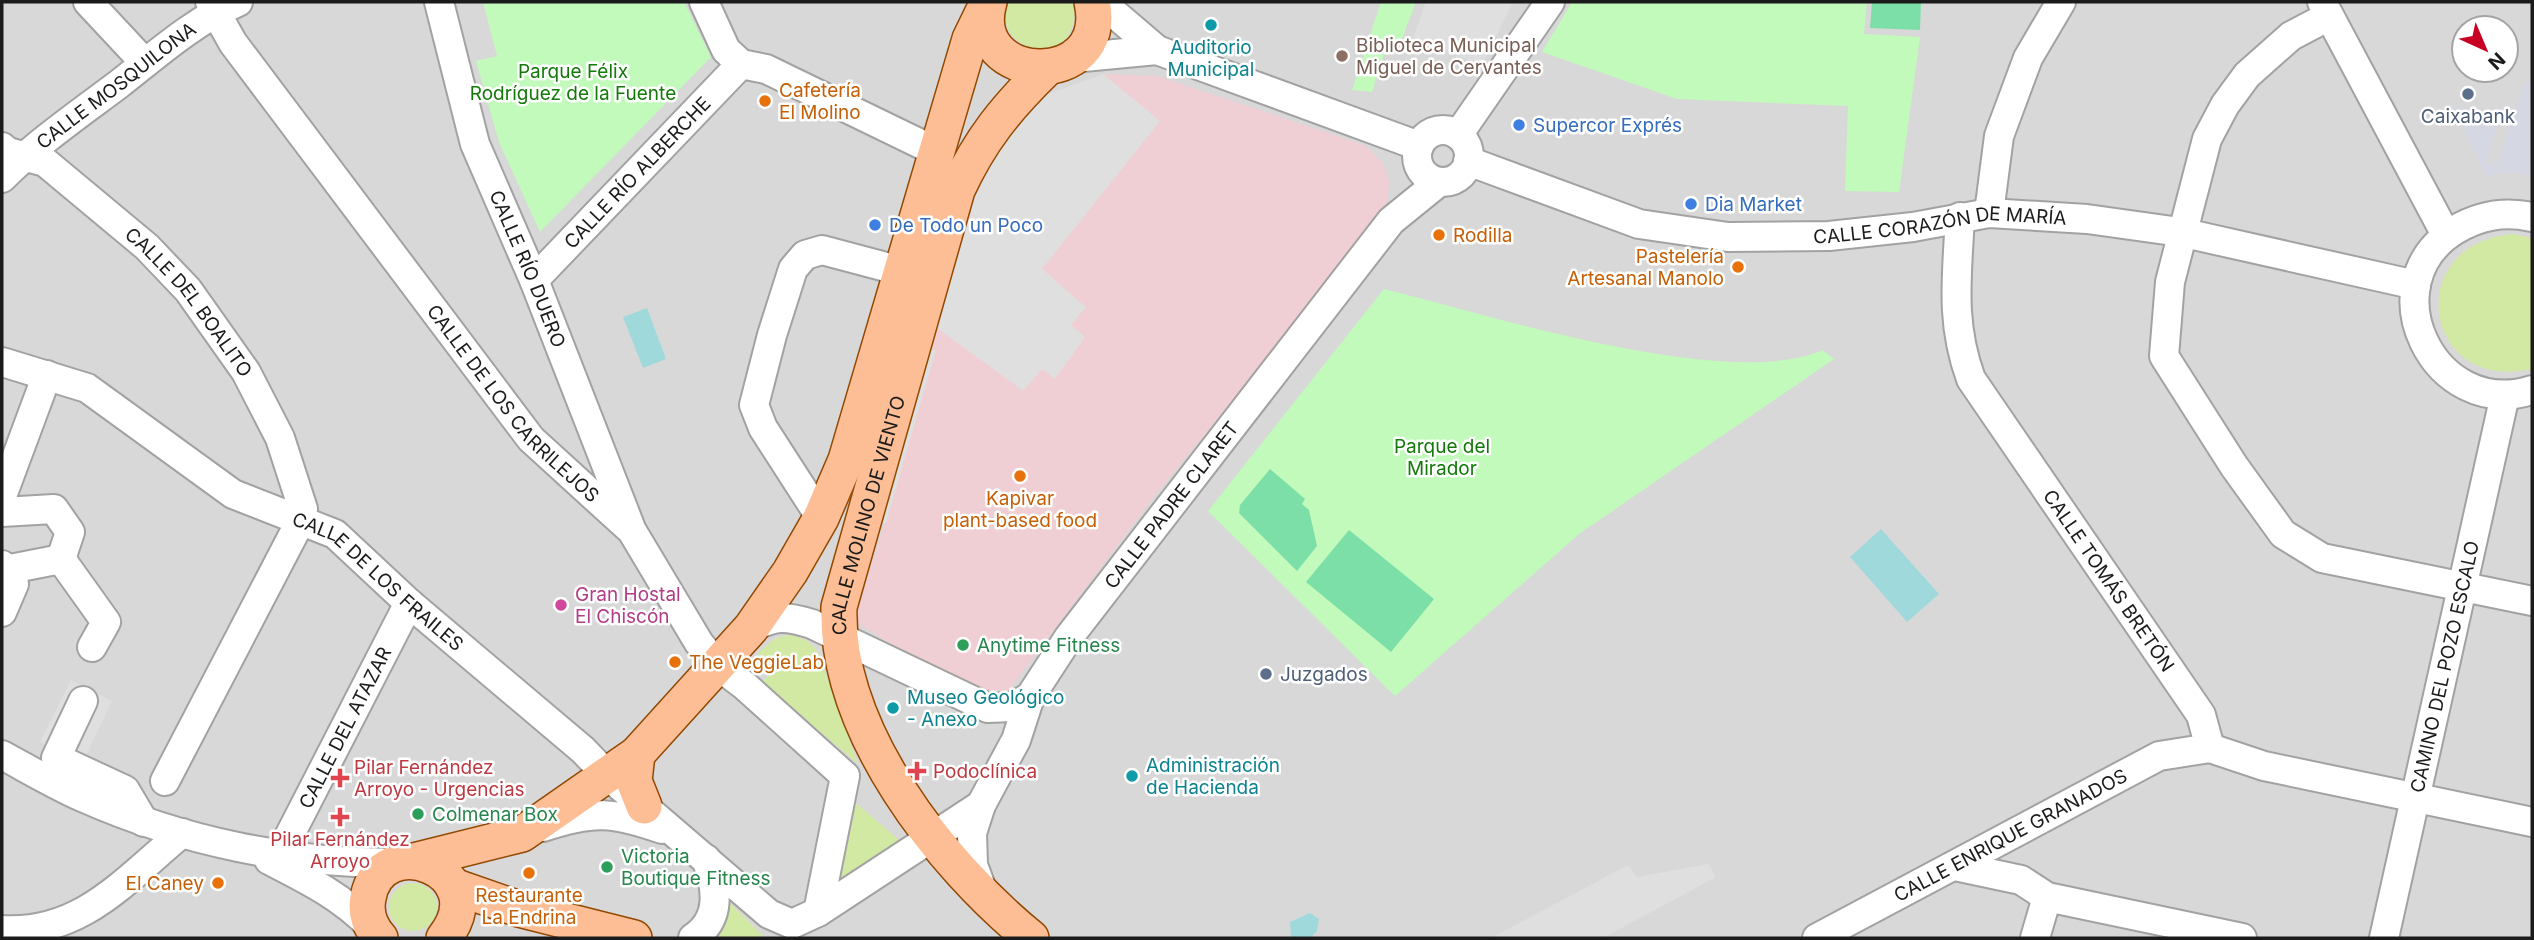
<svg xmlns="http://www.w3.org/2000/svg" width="2534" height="940" font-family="Inter,sans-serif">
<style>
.residential{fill:#d9d8d8;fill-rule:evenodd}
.commercial{fill:#efcfd3}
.grass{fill:#d2e9a4}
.park{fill:#c1fabb}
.pitch{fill:#7cdfa7}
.parking{fill:#dfdfdf}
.plaza{fill:#d5d7e3}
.water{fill:#9fd9dc}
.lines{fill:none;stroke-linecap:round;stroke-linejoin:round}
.minor-casing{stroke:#a2a2a2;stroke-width:32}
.major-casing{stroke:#934800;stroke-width:38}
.minor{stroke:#fff;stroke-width:28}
.major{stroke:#fdbe95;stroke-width:35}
.culture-dot{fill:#0f9aa8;stroke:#fff;stroke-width:2.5}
.education-dot{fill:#8d6e63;stroke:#fff;stroke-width:2.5}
.service-dot{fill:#5c6f8a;stroke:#fff;stroke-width:2.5}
.food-dot{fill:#e8710a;stroke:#fff;stroke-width:2.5}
.shop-dot{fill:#3f7fe0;stroke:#fff;stroke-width:2.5}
.hotel-dot{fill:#d1479c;stroke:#fff;stroke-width:2.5}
.leisure-dot{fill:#2e9e5b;stroke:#fff;stroke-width:2.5}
.health-dot{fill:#e0444e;stroke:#fff;stroke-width:2.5}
.labels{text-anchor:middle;stroke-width:5;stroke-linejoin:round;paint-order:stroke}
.education-label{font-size:19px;fill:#785e54;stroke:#fff;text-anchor:start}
.culture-label{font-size:19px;fill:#0d838f;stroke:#fff;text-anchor:start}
.park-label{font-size:19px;fill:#137a09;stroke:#fff}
.street-label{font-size:19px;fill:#1b1b1b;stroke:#fff}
.food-label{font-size:19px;fill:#c56008;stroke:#fff;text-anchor:start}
.service-label{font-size:19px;fill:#4e5e75;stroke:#fff}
.shop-label{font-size:19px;fill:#366cbe;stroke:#fff;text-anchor:start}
.hotel-label{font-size:19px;fill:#b23c85;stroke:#fff;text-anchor:start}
.leisure-label{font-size:19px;fill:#27864d;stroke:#fff;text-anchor:start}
.health-label{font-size:19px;fill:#be3a42;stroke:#fff;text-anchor:start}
</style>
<rect width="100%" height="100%" fill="#ede7e0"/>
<path class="residential" d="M2,2H2532V938H2ZM2464,28H2506V70H2464Z"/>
<path class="commercial" d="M1103,74L1157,76L1364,145L1383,163L1389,183L1387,202L1375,226L1155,495L999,703L919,662L853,620L885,523L977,175L1040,97Z"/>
<path class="grass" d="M1007,2H1075C1079,78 990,52 1007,2Z
M2513,234L2532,238V369C2422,394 2401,243 2513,234Z
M787,635C801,636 809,640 818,652L858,764L762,682L774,670L758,653L774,639Z
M856,803L899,840L840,879Z
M389 907a24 24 0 1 1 48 0a24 24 0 1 1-48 0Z
M728,901L765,938L716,937Z"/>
<path class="park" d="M483,2H684L711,57L540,232L499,142L476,61L497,56Z
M1381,2H1416L1400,44L1388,41L1372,92L1352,90Z
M1572,2H1867L1864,34L1920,37L1899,192L1845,191L1848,106L1677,99L1542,52Z
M1384,289C1486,314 1730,392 1823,350L1834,359L1579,534L1395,696L1208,511Z"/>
<path class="pitch" d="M1872,2H1921L1920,30L1870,28Z
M1270,469L1305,499L1302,504L1309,510L1317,546L1297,571L1239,513L1240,505Z
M1349,530L1434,599L1391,652L1306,582Z"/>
<path class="parking" d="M1426,2H1513L1482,65L1413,38Z
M1103,74L1160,121L1042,269L1086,307L1071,325L1085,337L1055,379L1042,369L1023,391L936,327L977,175L1040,97Z
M936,350L886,523L867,527L917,353Z
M71,680L112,701L83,762L40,742Z
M1708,864L1716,877L1603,938H1491L1628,865L1637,877Z"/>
<path class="plaza" d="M2525,82L2532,84V177L2515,172L2486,176L2453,105L2499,120L2485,162L2496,167Z"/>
<path class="water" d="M647,308L666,359L643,368L623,317Z
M1881,529L1939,594L1907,622L1850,557Z
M1310,913L1319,919L1317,931L1310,938H1291L1290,922Z"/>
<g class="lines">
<g class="minor-casing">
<g id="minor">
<path d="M88,2L145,63"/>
<path id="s1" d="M210,2L233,43L531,439L632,531L699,643L716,664L745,686L845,776L818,912"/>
<path id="s2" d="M439,2L475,144L534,280L630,526"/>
<path d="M704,2L726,50L741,64L766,69L935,151"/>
<path d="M1101,2L1157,50L1419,146"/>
<path d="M2322,2L2446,235"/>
<path d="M2329,16L2291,36L2247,75L2225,105L2207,139L2170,282L2164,356L2234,466L2283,534L2322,558L2532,601"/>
<path d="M1073,58L1157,50"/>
<circle cx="1443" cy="156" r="26"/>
<path d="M1458,135L1550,2"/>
<path id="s3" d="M2,147L8,152L45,162L147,247L188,290L246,372L280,438L303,509L301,520L165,781"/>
<path id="s4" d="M1468,161L1639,224L1728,237L1829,236L1913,227L1989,213L2087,219L2180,232L2416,285"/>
<path id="s5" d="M2,178C37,143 79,114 119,84C156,55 194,21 238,2"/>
<path d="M1989,213L1999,136L2028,58L2061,2"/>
<path id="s6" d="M1960,217C1957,276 1950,322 1971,379L2201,715L2210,748"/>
<path d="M2532,217C2504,211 2480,215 2455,230C2368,284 2434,421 2532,390"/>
<path id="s7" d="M534,280L741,64"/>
<path id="s8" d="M2,362L87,388L233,494L335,534L409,603L583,750L606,774L769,914L792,924L818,912L981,805"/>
<path d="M2,496L47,375"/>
<path d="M2,512L54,509L70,532L61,559"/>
<path d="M821,518L763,428L754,405L772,335L793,269L805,255L822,250L901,271"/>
<path d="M2,565L14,584L2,612"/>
<path d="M5,570L61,559L106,622L92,647"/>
<path d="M751,628C776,615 785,616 812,624L988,708L1012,707L1030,697"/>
<path d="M83,701L56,758L125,790L144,822"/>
<path d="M2,755C28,769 55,785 82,797C181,841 291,864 399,863"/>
<path d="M543,827C594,810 613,812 662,829"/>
<path id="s9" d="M280,854L409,603"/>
<path d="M269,860C306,879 341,896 370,926"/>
<path d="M1955,866L2021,880L2047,897L2242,938"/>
<path id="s10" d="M983,892L973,865L972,833L981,805L1016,740L1030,697L1069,637L1391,221L1439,182"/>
<path d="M2,930C81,935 125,880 182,833"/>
<path d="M693,938C722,919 717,887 706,859"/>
<path id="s11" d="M1817,938L2159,756L2210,748L2264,766L2532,822"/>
<path d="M2035,938L2047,897"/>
<path id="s12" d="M2384,938L2505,395"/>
</g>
</g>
<g class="major-casing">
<g id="major">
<path d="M989,2C965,86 1112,91 1092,2"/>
<path d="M637,754L634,781L644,806"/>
<path d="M414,861L522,834L637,754L751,628L790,572L821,518L846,460L970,39L988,2"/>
<path d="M453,886L519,909L634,938"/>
<path d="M380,938C370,927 365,913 368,898C380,827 497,871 444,938"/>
<path id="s13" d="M1031,938C940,864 835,730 839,607L957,190C980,140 1006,108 1046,69"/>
</g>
</g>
<use href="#minor" class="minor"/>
<use href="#major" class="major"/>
</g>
<g class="culture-dot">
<circle cx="1211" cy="25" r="7"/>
<circle cx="893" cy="708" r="7"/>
<circle cx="1132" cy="776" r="7"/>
</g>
<circle class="education-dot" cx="1342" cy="56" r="7"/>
<g class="service-dot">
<circle cx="2468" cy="94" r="7"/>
<circle cx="1266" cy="674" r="7"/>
</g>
<g class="food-dot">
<circle cx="765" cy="101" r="7"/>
<circle cx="1439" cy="235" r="7"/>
<circle cx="1738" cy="267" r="7"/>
<circle cx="1020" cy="476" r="7"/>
<circle cx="675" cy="662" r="7"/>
<circle cx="529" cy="873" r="7"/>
<circle cx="218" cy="883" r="7"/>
</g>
<g class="shop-dot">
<circle cx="1519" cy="125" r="7"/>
<circle cx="1691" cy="204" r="7"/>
<circle cx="875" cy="225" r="7"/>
</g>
<circle class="hotel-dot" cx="561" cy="605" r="7"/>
<g class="leisure-dot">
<circle cx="963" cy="645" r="7"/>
<circle cx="418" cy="814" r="7"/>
<circle cx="607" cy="867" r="7"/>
</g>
<g class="health-dot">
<path d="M913.5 760.5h7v7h7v7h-7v7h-7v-7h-7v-7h7z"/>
<path d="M336.5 767.5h7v7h7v7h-7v7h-7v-7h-7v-7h7z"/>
<path d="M336.5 806.5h7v7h7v7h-7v7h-7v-7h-7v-7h7z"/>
</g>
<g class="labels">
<g class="education-label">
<text x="1356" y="52">Biblioteca Municipal<tspan x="1356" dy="22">Miguel de Cervantes</tspan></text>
</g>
<g class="culture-label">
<text x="1211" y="54" text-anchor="middle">Auditorio<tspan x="1211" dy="22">Municipal</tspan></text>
<text x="907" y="704">Museo Geológico<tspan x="907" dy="22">- Anexo</tspan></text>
<text x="1146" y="772">Administración<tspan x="1146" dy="22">de Hacienda</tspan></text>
</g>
<g class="park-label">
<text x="573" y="78">Parque Félix<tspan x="573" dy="22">Rodríguez de la Fuente</tspan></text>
<text x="1442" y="453">Parque del<tspan x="1442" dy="22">Mirador</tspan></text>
</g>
<g class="street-label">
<text dy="7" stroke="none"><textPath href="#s5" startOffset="147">CALLE MOSQUILONA</textPath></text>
<text dy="7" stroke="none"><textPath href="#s7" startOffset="149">CALLE RÍO ALBERCHE</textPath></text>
<text dy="7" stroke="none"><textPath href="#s4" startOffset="485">CALLE CORAZÓN DE MARÍA</textPath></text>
<text dy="7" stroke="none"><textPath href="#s2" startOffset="282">CALLE RÍO DUERO</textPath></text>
<text dy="7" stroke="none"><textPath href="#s3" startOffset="248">CALLE DEL BOALITO</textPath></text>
<text dy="7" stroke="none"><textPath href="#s1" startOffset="504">CALLE DE LOS CARRILEJOS</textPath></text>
<text dy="7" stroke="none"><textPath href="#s10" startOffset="448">CALLE PADRE CLARET</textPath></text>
<text dy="7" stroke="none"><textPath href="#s13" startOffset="490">CALLE MOLINO DE VIENTO</textPath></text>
<text dy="7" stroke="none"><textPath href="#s6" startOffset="408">CALLE TOMÁS BRETÓN</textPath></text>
<text dy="7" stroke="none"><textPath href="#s8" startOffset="441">CALLE DE LOS FRAILES</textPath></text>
<text dy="7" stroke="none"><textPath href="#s12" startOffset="278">CAMINO DEL POZO ESCALO</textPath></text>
<text dy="7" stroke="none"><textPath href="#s9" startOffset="142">CALLE DEL ATAZAR</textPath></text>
<text dy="7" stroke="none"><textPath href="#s11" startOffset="219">CALLE ENRIQUE GRANADOS</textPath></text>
</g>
<g class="food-label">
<text x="779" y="97">Cafetería<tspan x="779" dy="22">El Molino</tspan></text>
<text x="1453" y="242">Rodilla</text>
<text x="1724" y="263" text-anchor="end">Pastelería<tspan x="1724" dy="22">Artesanal Manolo</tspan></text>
<text x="1020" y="505" text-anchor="middle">Kapivar<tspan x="1020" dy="22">plant-based food</tspan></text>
<text x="689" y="669">The VeggieLab</text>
<text x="204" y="890" text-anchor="end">El Caney</text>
<text x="529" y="902" text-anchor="middle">Restaurante<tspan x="529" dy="22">La Endrina</tspan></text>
</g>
<g class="service-label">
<text x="2468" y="123">Caixabank</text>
<text x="1280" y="681" text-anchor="start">Juzgados</text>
</g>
<g class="shop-label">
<text x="1533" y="132">Supercor Exprés</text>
<text x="1705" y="211">Dia Market</text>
<text x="889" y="232">De Todo un Poco</text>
</g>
<g class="hotel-label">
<text x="575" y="601">Gran Hostal<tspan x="575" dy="22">El Chiscón</tspan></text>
</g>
<g class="leisure-label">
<text x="977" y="652">Anytime Fitness</text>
<text x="432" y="821">Colmenar Box</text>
<text x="621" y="863">Victoria<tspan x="621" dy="22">Boutique Fitness</tspan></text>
</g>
<g class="health-label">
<text x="354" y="774">Pilar Fernández<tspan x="354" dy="22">Arroyo - Urgencias</tspan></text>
<text x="933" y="778">Podoclínica</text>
<text x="340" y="846" text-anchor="middle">Pilar Fernández<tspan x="340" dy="22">Arroyo</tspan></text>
</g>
</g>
<rect width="2534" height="940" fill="none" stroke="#1b1b1b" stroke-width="7"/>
<g transform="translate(2485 49) rotate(136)"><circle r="33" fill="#ffffff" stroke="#a4a4a4" stroke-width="2"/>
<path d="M0-5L12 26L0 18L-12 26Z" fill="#c70023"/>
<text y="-10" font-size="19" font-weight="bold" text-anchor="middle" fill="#1b1b1b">N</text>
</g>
</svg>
